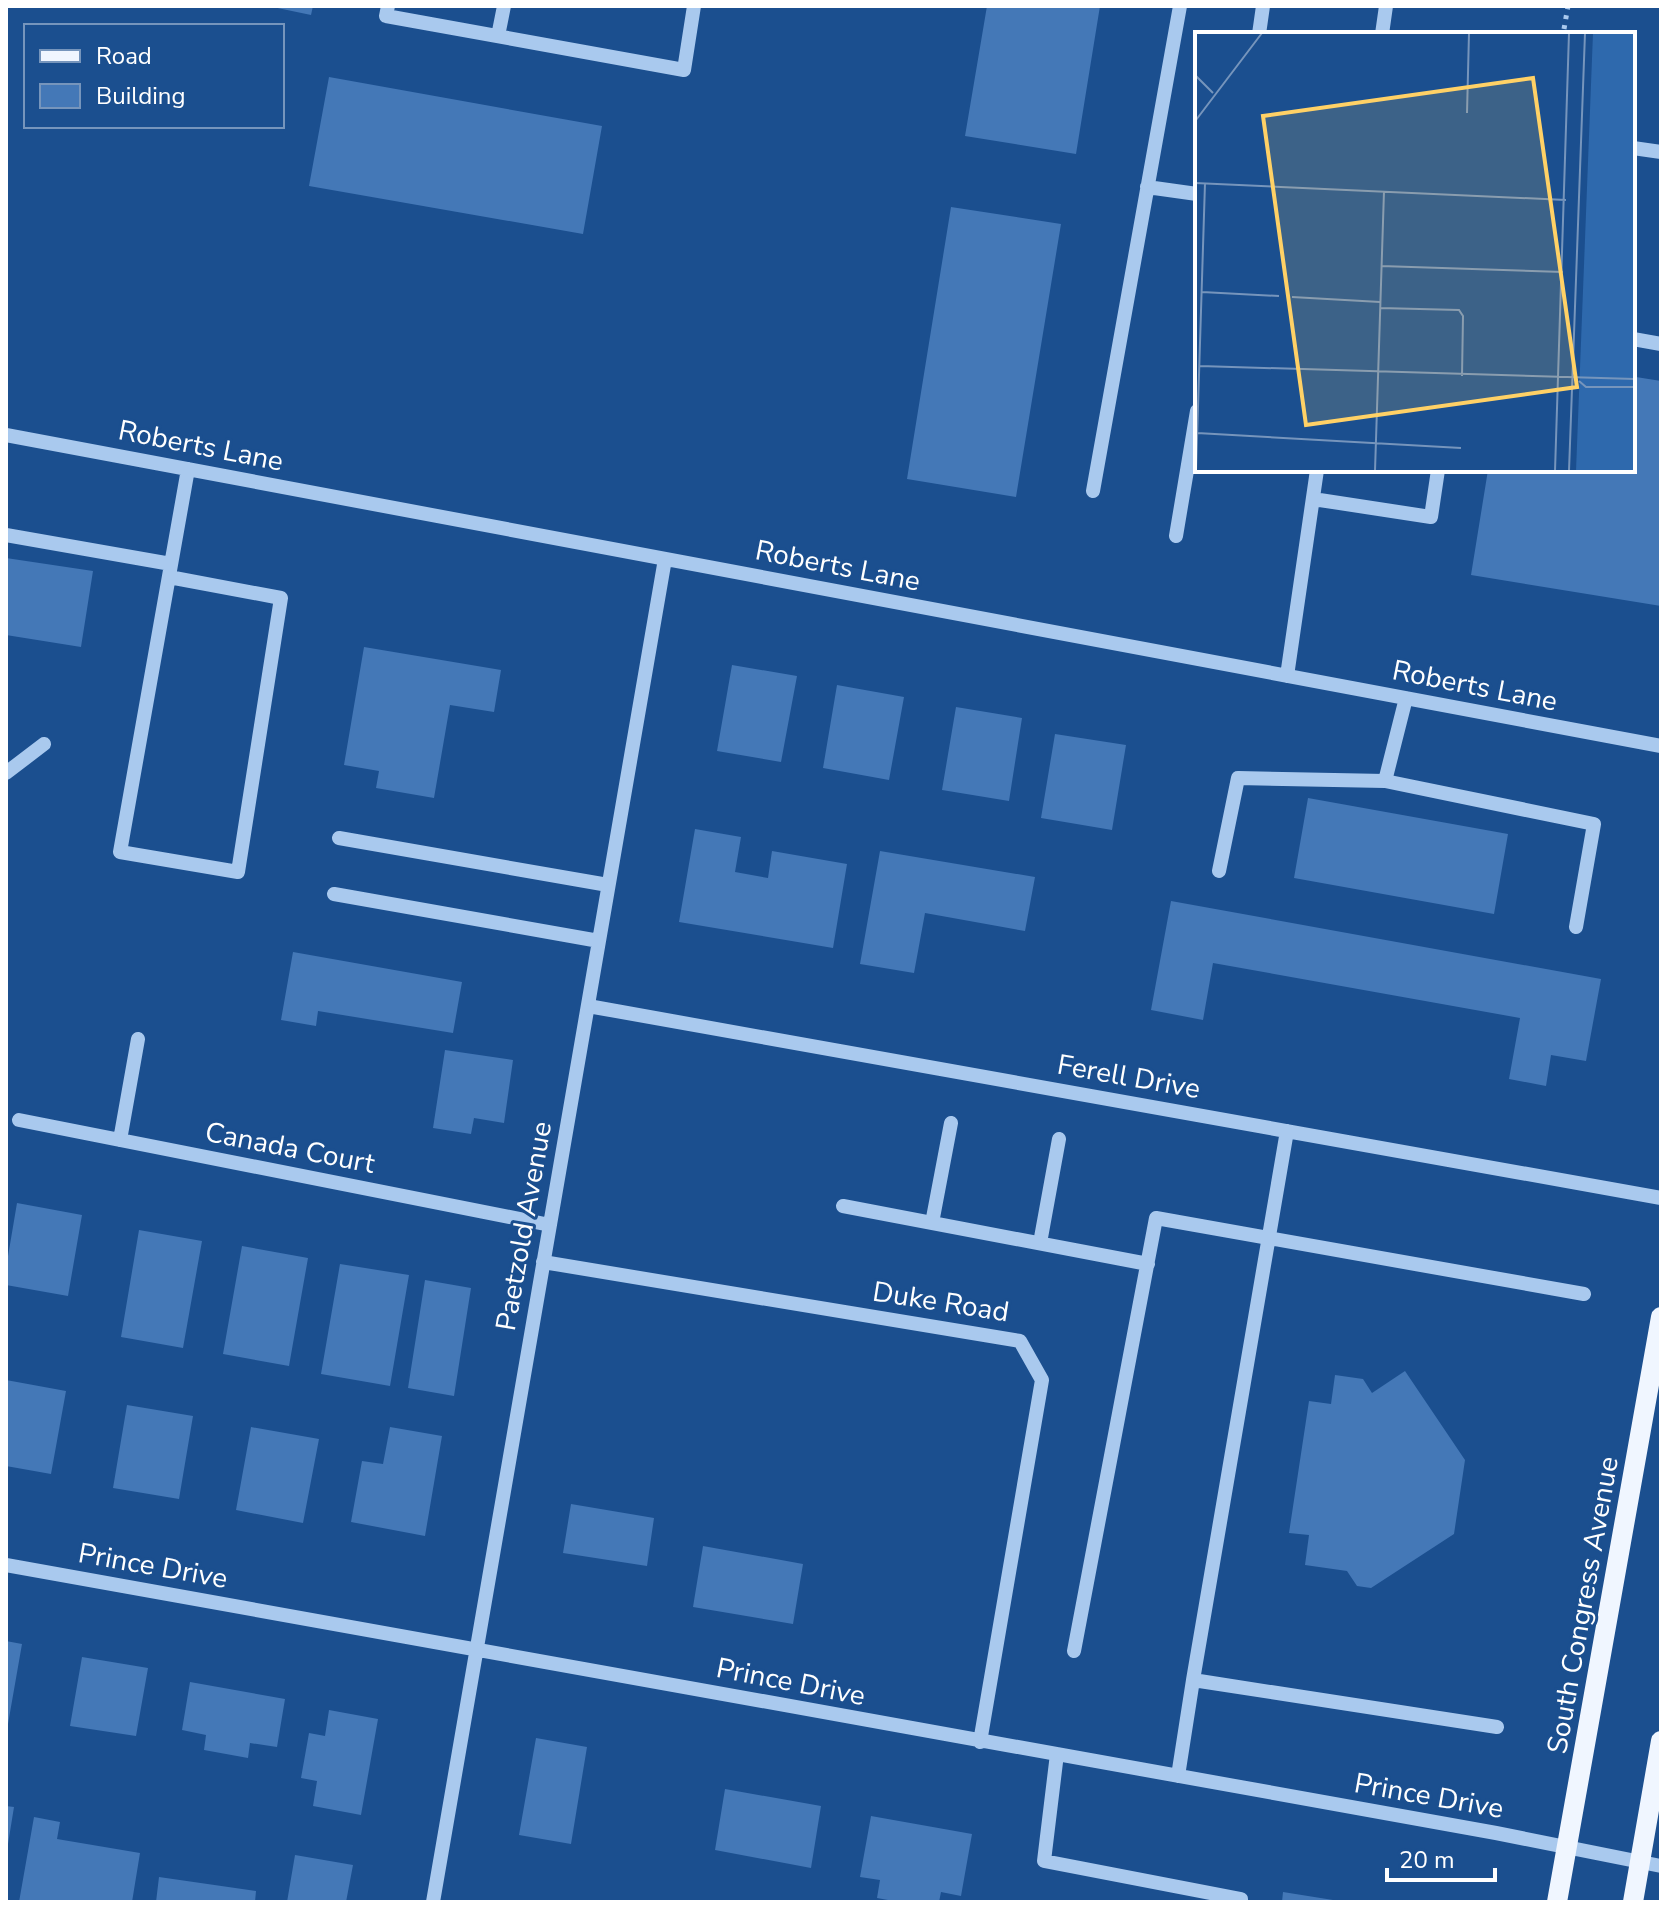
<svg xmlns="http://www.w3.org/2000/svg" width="1667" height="1908" font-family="'Nunito Sans',sans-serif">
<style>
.building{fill:#4478b7}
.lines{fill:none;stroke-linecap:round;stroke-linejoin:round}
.path{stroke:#a9c9ee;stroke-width:5;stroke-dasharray:4 6;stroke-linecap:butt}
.minor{stroke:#a9c9ee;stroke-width:14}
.major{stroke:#f0f6ff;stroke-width:20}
.labels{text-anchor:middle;stroke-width:6;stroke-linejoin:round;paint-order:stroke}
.street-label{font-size:28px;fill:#fff;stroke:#1b4f8f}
.inset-road{fill:none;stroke:#7695bc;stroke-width:2}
.view{fill:#ffd166;fill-opacity:0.15;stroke:#ffd166;stroke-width:4}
.inset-edge{fill:none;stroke:#fff;stroke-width:4}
</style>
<rect width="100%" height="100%" fill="#1b4f8f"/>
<path class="building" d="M268,6H313L311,15Z
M987,6H1100L1076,154L965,136Z
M329,77L602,126L583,234L309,186Z
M951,207L1061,224L1016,497L907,479Z
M1633,371H1636V377L1661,381V606L1471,575L1488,470H1633Z
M6,558L93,571L81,647L6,635Z
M364,647L501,670L494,712L450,705L434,798L376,788L379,771L344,765Z
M732,665L797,676L781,762L717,751Z
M837,685L904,697L889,780L823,768Z
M956,707L1022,718L1009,801L942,790Z
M1055,734L1126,745L1112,830L1041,818Z
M1308,798L1508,834L1494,914L1294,878Z
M695,829L741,837L735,872L768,878L772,851L847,864L833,948L679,922Z
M880,851L1035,877L1025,931L925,913L914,973L860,964Z
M1171,901L1601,979L1586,1061L1551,1055L1546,1086L1509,1079L1520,1018L1213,963L1203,1020L1151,1010Z
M293,952L462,982L453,1033L318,1011L316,1026L281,1020Z
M445,1050L513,1060L504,1123L474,1118L471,1134L433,1128Z
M17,1203L82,1215L68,1296L6,1285V1268Z
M139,1230L202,1241L183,1348L121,1337Z
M242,1246L308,1258L289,1366L223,1354Z
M340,1264L409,1275L390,1386L321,1374Z
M425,1280L471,1288L454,1396L408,1388Z
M1405,1371L1465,1460L1454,1534L1371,1588L1357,1586L1347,1571L1305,1565L1309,1535L1289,1533L1309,1401L1331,1404L1335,1375L1363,1379L1372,1393Z
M6,1380L66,1391L51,1474L6,1466Z
M127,1405L193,1416L179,1499L113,1488Z
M251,1427L319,1439L303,1523L236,1510Z
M390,1427L442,1436L425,1536L351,1522L362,1461L383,1464Z
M571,1504L654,1518L647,1566L563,1553Z
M703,1546L803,1564L793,1624L693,1607Z
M6,1641L22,1644L8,1724H6Z
M82,1657L148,1668L136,1736L70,1726Z
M190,1682L285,1699L277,1747L250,1743L248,1758L204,1750L206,1735L182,1730Z
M329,1710L378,1719L361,1815L313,1806L317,1781L301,1778L309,1733L325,1736Z
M536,1738L587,1747L571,1844L519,1835Z
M725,1789L821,1806L811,1868L715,1850Z
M6,1806L14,1807L8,1844H6Z
M871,1816L972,1834L961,1896L941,1892L939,1902H899L877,1898L880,1880L860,1877Z
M34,1817L60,1822L57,1839L140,1853L132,1902H19Z
M295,1855L353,1865L346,1902H287Z
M159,1877L256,1891L255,1902H156Z
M1283,1892L1333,1900V1902H1282Z"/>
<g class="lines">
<path class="path" d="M1564,29L1568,6"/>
<path class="minor" d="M388,6L386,16L684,70L694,6
M1259,34L1263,6
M1382,34L1386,6
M498,36L504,6
M1633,148L1661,152
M1147,187L1197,194
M1633,339L1661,344
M6,435L1661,746
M1093,491L1180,6
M1313,499L1431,517L1438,470
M6,535L171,564
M1176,536L1197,411
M169,577L281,598L238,872L120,852L188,469
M1287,676L1317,470
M6,773L44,744
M1385,781L1594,824L1576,927
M339,838L608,885
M1219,871L1238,778L1385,781L1406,698
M334,894L599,941
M588,1006L1661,1198
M19,1120L550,1225
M1287,1131L1193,1680L1497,1727
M120,1140L138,1039
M843,1206L1148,1264
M932,1223L951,1123
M1040,1243L1059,1139
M543,1262L1020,1341L1042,1380L980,1742
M6,1565L1496,1833L1661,1866
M1074,1651L1156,1218L1584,1294
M1057,1754L1044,1861L1241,1899
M1178,1776L1193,1680
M433,1902L665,559"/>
<path class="major" d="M1557,1902L1661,1317
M1633,1902L1661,1741"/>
</g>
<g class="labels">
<g class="street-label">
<text transform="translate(201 445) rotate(11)" y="10">Roberts Lane</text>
<text transform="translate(838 565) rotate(11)" y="10">Roberts Lane</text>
<text transform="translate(1475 685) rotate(11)" y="10">Roberts Lane</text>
<text transform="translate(1129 1076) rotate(10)" y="10">Ferell Drive</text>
<text transform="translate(290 1147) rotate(11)" y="10">Canada Court</text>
<text transform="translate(523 1226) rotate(-80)" y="10">Paetzold Avenue</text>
<text transform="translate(941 1301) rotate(9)" y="10">Duke Road</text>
<text transform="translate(153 1565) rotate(10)" y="10">Prince Drive</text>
<text transform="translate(1582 1605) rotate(-80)" y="10">South Congress Avenue</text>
<text transform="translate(791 1681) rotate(11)" y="10">Prince Drive</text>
<text transform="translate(1429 1795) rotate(10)" y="10">Prince Drive</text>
</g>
</g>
<g transform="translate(1195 32)">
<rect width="440" height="440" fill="#1b4f8f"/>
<path d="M398,1H440V439H381Z" fill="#2e69ad"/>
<path class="inset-road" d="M0,43L18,61M272,81L274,1M1,88L67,1M0,151L371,168M186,234L368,240M7,260L84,264M97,265L185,270M185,276L264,278L268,284L267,344M5,334L440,347M384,349L391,355H440M2,401L266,416M1,439L10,151M180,439L189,159M360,439L374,1M374,439L390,1"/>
<path class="view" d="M338,46L382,355L111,393L68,84Z"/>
<rect width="440" height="440" class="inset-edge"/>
</g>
<rect width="1667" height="1908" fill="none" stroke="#ffffff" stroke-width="16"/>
<rect x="24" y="24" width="260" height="104" fill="#1b4f8f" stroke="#7695bc" stroke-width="2"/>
<rect x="40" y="50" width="40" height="12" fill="#f0f6ff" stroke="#7695bc" stroke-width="2"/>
<text x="96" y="64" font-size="24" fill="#ffffff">Road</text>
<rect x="40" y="84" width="40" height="24" fill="#4478b7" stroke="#7695bc" stroke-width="2"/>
<text x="96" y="104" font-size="24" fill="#ffffff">Building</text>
<path d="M1387 1868v12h108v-12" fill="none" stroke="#ffffff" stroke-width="4"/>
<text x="1399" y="1868" font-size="24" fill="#ffffff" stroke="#1b4f8f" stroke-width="6" paint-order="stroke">20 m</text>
</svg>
